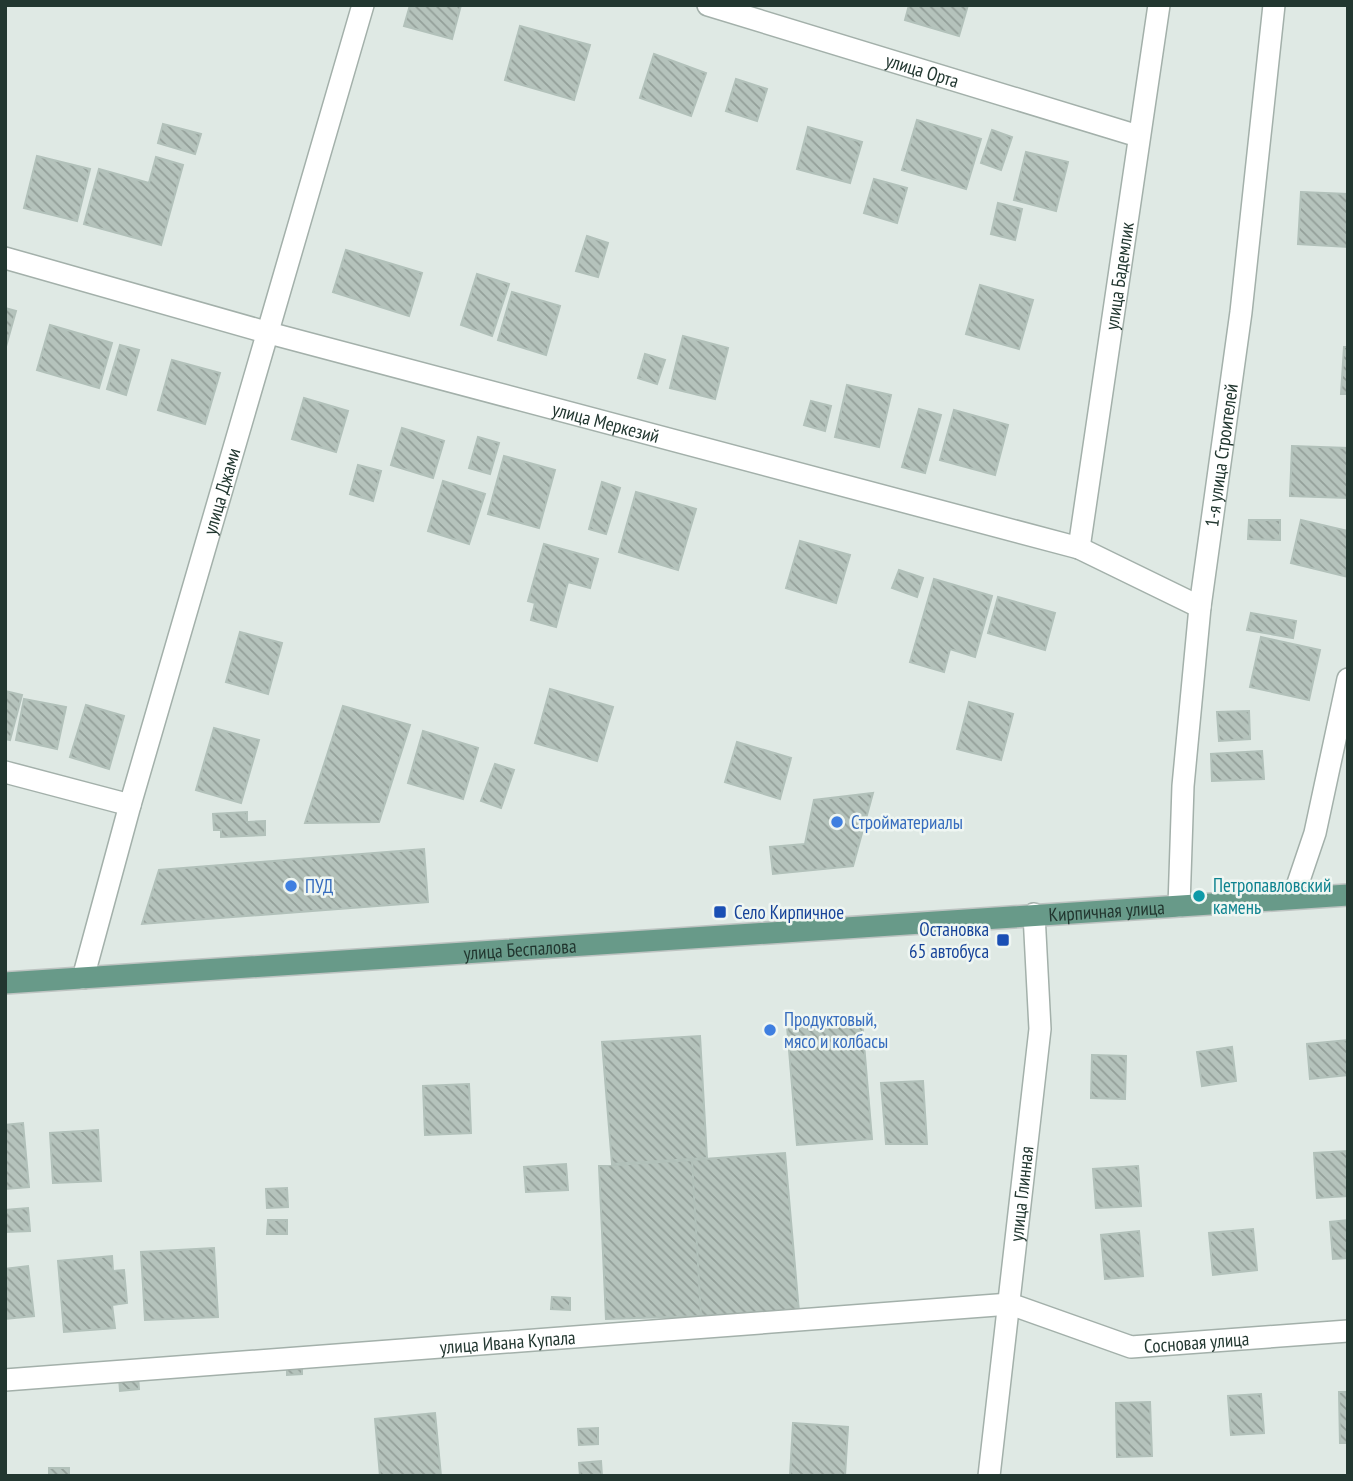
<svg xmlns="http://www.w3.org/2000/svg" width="1353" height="1481" font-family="'PT Sans Narrow',sans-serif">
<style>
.building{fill:url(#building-back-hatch);stroke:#b2c1ba;stroke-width:2}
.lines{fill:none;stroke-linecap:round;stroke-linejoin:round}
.minor-casing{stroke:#a3b0aa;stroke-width:24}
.major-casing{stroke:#bdc3c1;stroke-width:24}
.minor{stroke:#fff;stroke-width:21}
.major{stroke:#689a89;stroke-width:21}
.shop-dot{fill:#3f7fe0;stroke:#eff6f2;stroke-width:2.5}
.culture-dot{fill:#0f9aa8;stroke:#eff6f2;stroke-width:2.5}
.transit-dot{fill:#1a4fb4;stroke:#eff6f2;stroke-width:2.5}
.labels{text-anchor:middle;stroke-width:5;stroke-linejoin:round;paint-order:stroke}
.street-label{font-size:19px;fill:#223730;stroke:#eff6f2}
.shop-label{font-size:19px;fill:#366cbe;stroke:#eff6f2;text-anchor:start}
.culture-label{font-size:19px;fill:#0d838f;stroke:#eff6f2;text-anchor:start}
.transit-label{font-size:19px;fill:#164399;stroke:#eff6f2;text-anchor:start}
</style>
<defs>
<pattern id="building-back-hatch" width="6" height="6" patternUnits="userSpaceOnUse" patternTransform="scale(1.75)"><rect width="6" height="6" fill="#b5c3bc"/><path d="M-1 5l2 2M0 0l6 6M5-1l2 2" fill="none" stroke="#939f99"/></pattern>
</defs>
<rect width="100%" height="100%" fill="#dfe9e4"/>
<path class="building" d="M410,5H461L452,39L404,26Z
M909,5H968L959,36L905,20Z
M520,26L590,45L574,100L505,80Z
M654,54L706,73L691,116L640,98Z
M736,79L767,89L757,121L726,111Z
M917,120L981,139L966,189L902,170Z
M163,124L201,134L195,154L158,143Z
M808,127L862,142L850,183L797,169Z
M992,130L1012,137L1001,170L981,163Z
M1026,152L1068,162L1056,211L1014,200Z
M37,156L90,169L77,221L24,208Z
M156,157L183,165L161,245L84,224L99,169L149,183Z
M874,179L907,188L897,223L864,213Z
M1301,192L1348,194V247L1298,244Z
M998,203L1022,209L1015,240L991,234Z
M587,236L608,243L598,277L576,271Z
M346,250L422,273L409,316L333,292Z
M477,274L509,284L492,336L461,325Z
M980,285L1033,300L1019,349L966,334Z
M512,292L560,306L546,355L498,340Z
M5,308L16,311L5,350Z
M50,325L112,343L99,388L37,370Z
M683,336L728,348L715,399L670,388Z
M120,345L139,350L126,395L107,389Z
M1344,347H1348V394H1341Z
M645,354L665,360L657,384L638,378Z
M172,360L220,373L205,424L158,410Z
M847,385L891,395L879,447L835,437Z
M304,398L348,411L336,452L292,439Z
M811,401L831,406L825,431L804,425Z
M919,409L941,415L925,473L902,467Z
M954,410L1008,425L995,475L940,460Z
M402,428L444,441L433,478L391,465Z
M478,437L499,443L490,474L469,468Z
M1292,446L1348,448V498L1290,496Z
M504,456L555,470L539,528L488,514Z
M358,465L381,471L373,501L350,494Z
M443,481L485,494L469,544L428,531Z
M602,482L620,488L606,534L589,529Z
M636,492L696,509L678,570L619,552Z
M1249,520H1280V540L1248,539Z
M1301,520L1348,531V577L1291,563Z
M800,541L850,555L836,603L786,588Z
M544,544L598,559L590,588L568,582L556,627L531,620L535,603L528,601Z
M899,570L923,578L917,597L892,588Z
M934,579L992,596L975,657L950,649L944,672L910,662Z
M998,597L1055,613L1045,650L988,633Z
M1251,613L1296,621L1293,638L1247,630Z
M240,632L282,643L268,694L226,682Z
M1261,637L1320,650L1309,700L1250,687Z
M550,689L613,707L597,761L535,743Z
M5,691L22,695L10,740L5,739Z
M24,699L66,707L57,749L16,740Z
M969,702L1013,714L1001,760L957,749Z
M86,705L124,716L109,769L70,757Z
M343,706L410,725L379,822L305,823Z
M1249,711L1250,739L1219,741L1217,712Z
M214,728L259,740L241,803L196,790Z
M423,731L478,748L463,799L408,783Z
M737,742L791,758L780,799L725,782Z
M1262,751L1264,779L1212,781L1211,754Z
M495,764L514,770L501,808L481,801Z
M873,793L853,866L773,874L770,847L805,844L814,800Z
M247,812V822L265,821V835L221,837V830H214L213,814Z
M424,849L428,902L142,924L159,870Z
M862,1020L872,1139L797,1145L787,1026Z
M700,1036L707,1158L612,1164L602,1042Z
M1348,1040V1075L1310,1079L1307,1044Z
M1232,1047L1236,1081L1202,1086L1197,1052Z
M1092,1055L1126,1056L1125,1099L1091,1098Z
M923,1081L927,1144H886L881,1083Z
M469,1084L471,1133L425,1135L423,1086Z
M23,1123L29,1187L5,1189V1125Z
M98,1130L101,1181L53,1183L50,1133Z
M1348,1151V1196L1317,1198L1314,1153Z
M785,1153L799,1312L701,1316L692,1160Z
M692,1160L701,1316L606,1319L599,1166Z
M566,1164L568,1190L526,1192L524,1167Z
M1138,1166L1141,1206L1096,1208L1093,1169Z
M287,1188L288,1207L267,1208L266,1189Z
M28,1208L30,1231L5,1232V1210Z
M268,1220H287V1234H267Z
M1348,1220V1258L1333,1259L1330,1222Z
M1253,1229L1257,1270L1213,1275L1209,1233Z
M1139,1231L1143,1276L1105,1279L1101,1235Z
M214,1248L218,1317L145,1320L141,1252Z
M112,1256L113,1271L124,1270L127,1303L112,1305L115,1328L64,1332L58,1261Z
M28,1266L34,1316L5,1319V1269Z
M552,1297L570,1298V1310L551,1309Z
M302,1363V1374L287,1375V1364Z
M138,1376L139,1389L120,1391L119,1377Z
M1339,1392H1348V1443H1340Z
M1261,1394L1264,1433L1231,1435L1228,1396Z
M1150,1402L1152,1456L1117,1457L1116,1403Z
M435,1413L441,1476H380L375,1419Z
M793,1423L848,1427L845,1476H790Z
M598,1428V1444L579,1445L578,1429Z
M601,1461L602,1476H580L579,1463Z
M49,1468H69V1476H49Z"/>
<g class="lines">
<g class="minor-casing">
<g id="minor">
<path id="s1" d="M708,5L1138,136"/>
<path id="s2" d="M5,258L269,333L1079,548L1200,607"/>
<path id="s3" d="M1079,548L1159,5"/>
<path d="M5,772L130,805"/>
<path d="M1293,898L1315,833L1348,679"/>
<path id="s4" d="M1179,906L1183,786L1200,607L1241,312L1274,5"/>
<path id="s5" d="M83,978L130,805L363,5"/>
<path id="s6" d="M5,1380L1010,1304L1131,1347L1348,1331"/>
<path id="s7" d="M989,1476L1040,1029L1034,914"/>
</g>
</g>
<g class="major-casing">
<g id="major">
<path id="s8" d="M5,983L1348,895"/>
</g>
</g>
<use href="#minor" class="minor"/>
<use href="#major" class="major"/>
</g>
<g class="shop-dot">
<circle cx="837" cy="822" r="7"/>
<circle cx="291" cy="886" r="7"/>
<circle cx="770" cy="1030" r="7"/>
</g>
<circle class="culture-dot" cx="1199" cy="896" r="7"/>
<g class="transit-dot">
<rect x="713" y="905" width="14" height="14" rx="3.5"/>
<rect x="996" y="933" width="14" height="14" rx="3.5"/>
</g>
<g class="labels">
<g class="street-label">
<text dy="7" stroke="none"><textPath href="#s1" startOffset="224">улица Орта</textPath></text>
<text dy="7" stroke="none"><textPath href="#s3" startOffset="275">улица Бадемлик</textPath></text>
<text dy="7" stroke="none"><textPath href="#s2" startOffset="623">улица Меркезий</textPath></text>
<text dy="7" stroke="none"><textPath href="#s4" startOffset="453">1-я улица Строителей</textPath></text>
<text dy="7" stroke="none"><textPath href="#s5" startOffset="506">улица Джами</textPath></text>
<text dy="7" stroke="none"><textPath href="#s8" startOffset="1104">Кирпичная улица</textPath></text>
<text dy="7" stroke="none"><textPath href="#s8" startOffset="516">улица Беспалова</textPath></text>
<text dy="7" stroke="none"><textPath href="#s7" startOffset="284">улица Глинная</textPath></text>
<text dy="7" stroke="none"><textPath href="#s6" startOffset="504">улица Ивана Купала</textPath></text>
<text dy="7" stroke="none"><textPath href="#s6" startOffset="1202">Сосновая улица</textPath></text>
</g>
<g class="shop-label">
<text x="851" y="829">Стройматериалы</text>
<text x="305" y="893">ПУД</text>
<text x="784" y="1026">Продуктовый,<tspan x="784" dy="22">мясо и колбасы</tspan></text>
</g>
<g class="culture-label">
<text x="1213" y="892">Петропавловский<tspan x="1213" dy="22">камень</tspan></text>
</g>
<g class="transit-label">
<text x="734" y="919">Село Кирпичное</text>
<text x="989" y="936" text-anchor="end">Остановка<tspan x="989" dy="22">65 автобуса</tspan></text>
</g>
</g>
<rect width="1353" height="1481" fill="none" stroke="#223730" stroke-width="14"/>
</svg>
